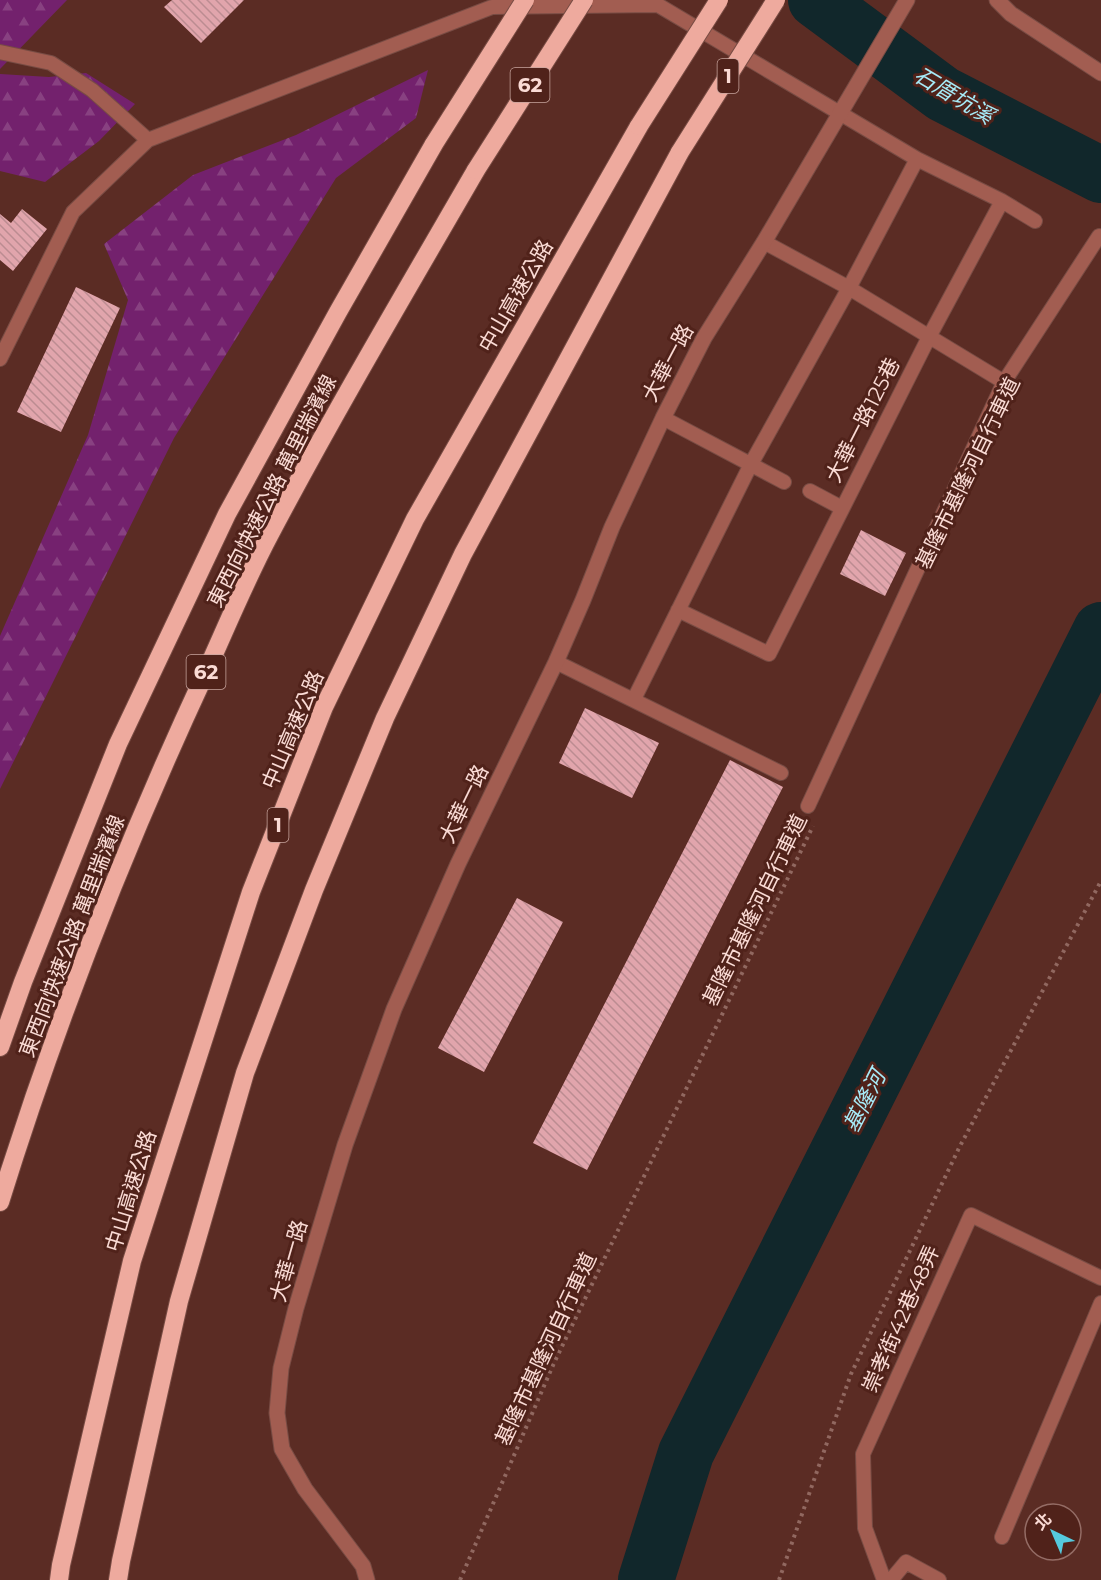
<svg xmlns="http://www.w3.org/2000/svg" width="1101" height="1580" font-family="Montserrat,'Noto Sans TC',sans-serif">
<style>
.forest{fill:url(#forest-firs)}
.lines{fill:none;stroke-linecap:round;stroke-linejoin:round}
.river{stroke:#11272b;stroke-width:56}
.building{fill:url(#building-back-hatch)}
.lane-casing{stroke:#784c44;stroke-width:16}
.street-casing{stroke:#784c44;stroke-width:17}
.highway-casing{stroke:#784c44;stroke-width:20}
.path{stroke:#916860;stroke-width:4;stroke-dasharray:3 4.5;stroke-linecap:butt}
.lane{stroke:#a25d51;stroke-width:14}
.street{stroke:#a25d51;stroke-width:15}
.highway{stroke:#eeaa9e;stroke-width:18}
.highway-bridge-casing{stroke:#784c44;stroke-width:20;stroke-linecap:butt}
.highway-bridge{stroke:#eeaa9e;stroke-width:18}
.labels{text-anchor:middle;stroke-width:6;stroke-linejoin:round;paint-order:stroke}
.shield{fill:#50221a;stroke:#c7a49d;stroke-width:1.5}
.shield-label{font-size:20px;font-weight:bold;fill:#fadbd5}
.street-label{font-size:21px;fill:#fadbd5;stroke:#50221a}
.water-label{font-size:22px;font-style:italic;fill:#a6ebf8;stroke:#50221a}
</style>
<defs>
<pattern id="forest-firs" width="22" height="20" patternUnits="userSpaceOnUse" patternTransform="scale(1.5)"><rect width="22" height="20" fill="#73216d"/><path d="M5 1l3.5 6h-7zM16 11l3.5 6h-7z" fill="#884181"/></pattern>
<pattern id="building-back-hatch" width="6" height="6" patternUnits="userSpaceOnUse" patternTransform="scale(1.5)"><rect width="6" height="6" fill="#e1a5ac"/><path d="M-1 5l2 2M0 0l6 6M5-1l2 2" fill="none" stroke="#bc8c91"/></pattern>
</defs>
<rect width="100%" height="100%" fill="#5b2c24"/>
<path class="forest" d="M0,0H67L0,69Z
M428,70L416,118L336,178L174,438L0,789V636L88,435L128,300L104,244L193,175L296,135Z
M86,73L135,104L99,141L45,182L0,171V74L49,77Z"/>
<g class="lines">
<path class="river" d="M816,0L943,94L1101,175
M646,1580L686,1453L1101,630"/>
</g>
<path class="building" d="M172,0H244L201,43L164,7Z
M22,209L47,229L13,271L0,260V214L11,223Z
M76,287L120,308L61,432L17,412Z
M861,530L906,553L885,596L840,574Z
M585,708L659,743L632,798L559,763Z
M730,760L783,787L587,1170L533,1143Z
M517,898L563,922L484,1072L438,1048Z"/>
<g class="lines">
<g class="lane-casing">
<path id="lane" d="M0,52L51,63L92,90L148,140
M1002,201L1035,221
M764,242L849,288L1004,382
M0,359L73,212L148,140L492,7L658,5L917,159L1002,201L929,337L769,654L678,610
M663,418L784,482
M810,491L842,508
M556,662L781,773
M634,699L751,464L849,288L917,159
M808,806L1004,382L1099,236
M1002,1537L1101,1303
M884,1580L865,1528L863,1454L971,1215L1101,1278
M891,1580L906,1562L939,1580"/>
</g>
<g class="street-casing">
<path id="street" d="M997,0L1011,14L1101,73
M367,1580L363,1566L305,1489L282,1449L277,1413L281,1368L296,1308L345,1145L394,1009L458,864L556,662L583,600L612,527L663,418L704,338L764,242L907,0"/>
</g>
<g class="highway-casing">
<path id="highway" d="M0,1047L23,982L118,744L227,514L338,312L434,144
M0,1202C56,1022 125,846 205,674C226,628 246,579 270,534C335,411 406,291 476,170
M59,1580L61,1565L132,1261L251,892L324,707L415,519L639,126
M118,1580L121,1561L179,1301L245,1073L314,890L385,718L463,554L680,152"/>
</g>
<path class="path" d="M460,1580L554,1363L813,826
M779,1580L851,1374L959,1148L1101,881"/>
<use href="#lane" class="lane"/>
<use href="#street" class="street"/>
<use href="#highway" class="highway"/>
<g class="highway-bridge-casing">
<path id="highway-bridge" d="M639,126L719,0
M434,144L525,0
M680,152L776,0
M476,170L584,0"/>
</g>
<use href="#highway-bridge" class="highway-bridge"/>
</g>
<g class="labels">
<g class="shield">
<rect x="717.5" y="59" width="21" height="34" rx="4.5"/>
<rect x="510.5" y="68" width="39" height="34" rx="4.5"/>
<rect x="186.5" y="655" width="39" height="34" rx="4.5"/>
<rect x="267.5" y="808" width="21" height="34" rx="4.5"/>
</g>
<g class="shield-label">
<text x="728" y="83">1</text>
<text x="530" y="92">62</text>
<text x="206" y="679">62</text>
<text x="278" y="832">1</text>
</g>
<g class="street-label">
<text transform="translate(516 296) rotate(-60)" y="7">中山高速公路</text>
<text transform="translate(668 363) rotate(-62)" y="7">大華一路</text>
<text transform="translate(863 420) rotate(-63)" y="7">大華一路125巷</text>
<text transform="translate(968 473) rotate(-64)" y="7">基隆市基隆河自行車道</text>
<text transform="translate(272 491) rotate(-63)" y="7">東西向快速公路 萬里瑞濱線</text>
<text transform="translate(293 730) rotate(-67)" y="7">中山高速公路</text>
<text transform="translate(464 804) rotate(-64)" y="7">大華一路</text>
<text transform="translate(755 910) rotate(-64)" y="7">基隆市基隆河自行車道</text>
<text transform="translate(72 936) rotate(-69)" y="7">東西向快速公路 萬里瑞濱線</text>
<text transform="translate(131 1191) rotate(-73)" y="7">中山高速公路</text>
<text transform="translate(289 1261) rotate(-74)" y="7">大華一路</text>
<text transform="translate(901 1319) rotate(-66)" y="7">崇孝街42巷48弄</text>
<text transform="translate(546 1349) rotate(-65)" y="7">基隆市基隆河自行車道</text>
</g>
<g class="water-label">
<text transform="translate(954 95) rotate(31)" y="8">石厝坑溪</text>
<text transform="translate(864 1101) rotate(-63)" y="8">基隆河</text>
</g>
</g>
<g transform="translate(1053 1532) rotate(316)"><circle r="28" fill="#50221a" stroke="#946c65" stroke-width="1.5"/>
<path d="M0-4.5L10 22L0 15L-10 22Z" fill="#55cade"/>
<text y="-9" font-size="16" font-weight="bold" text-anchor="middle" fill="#fadbd5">北</text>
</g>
</svg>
